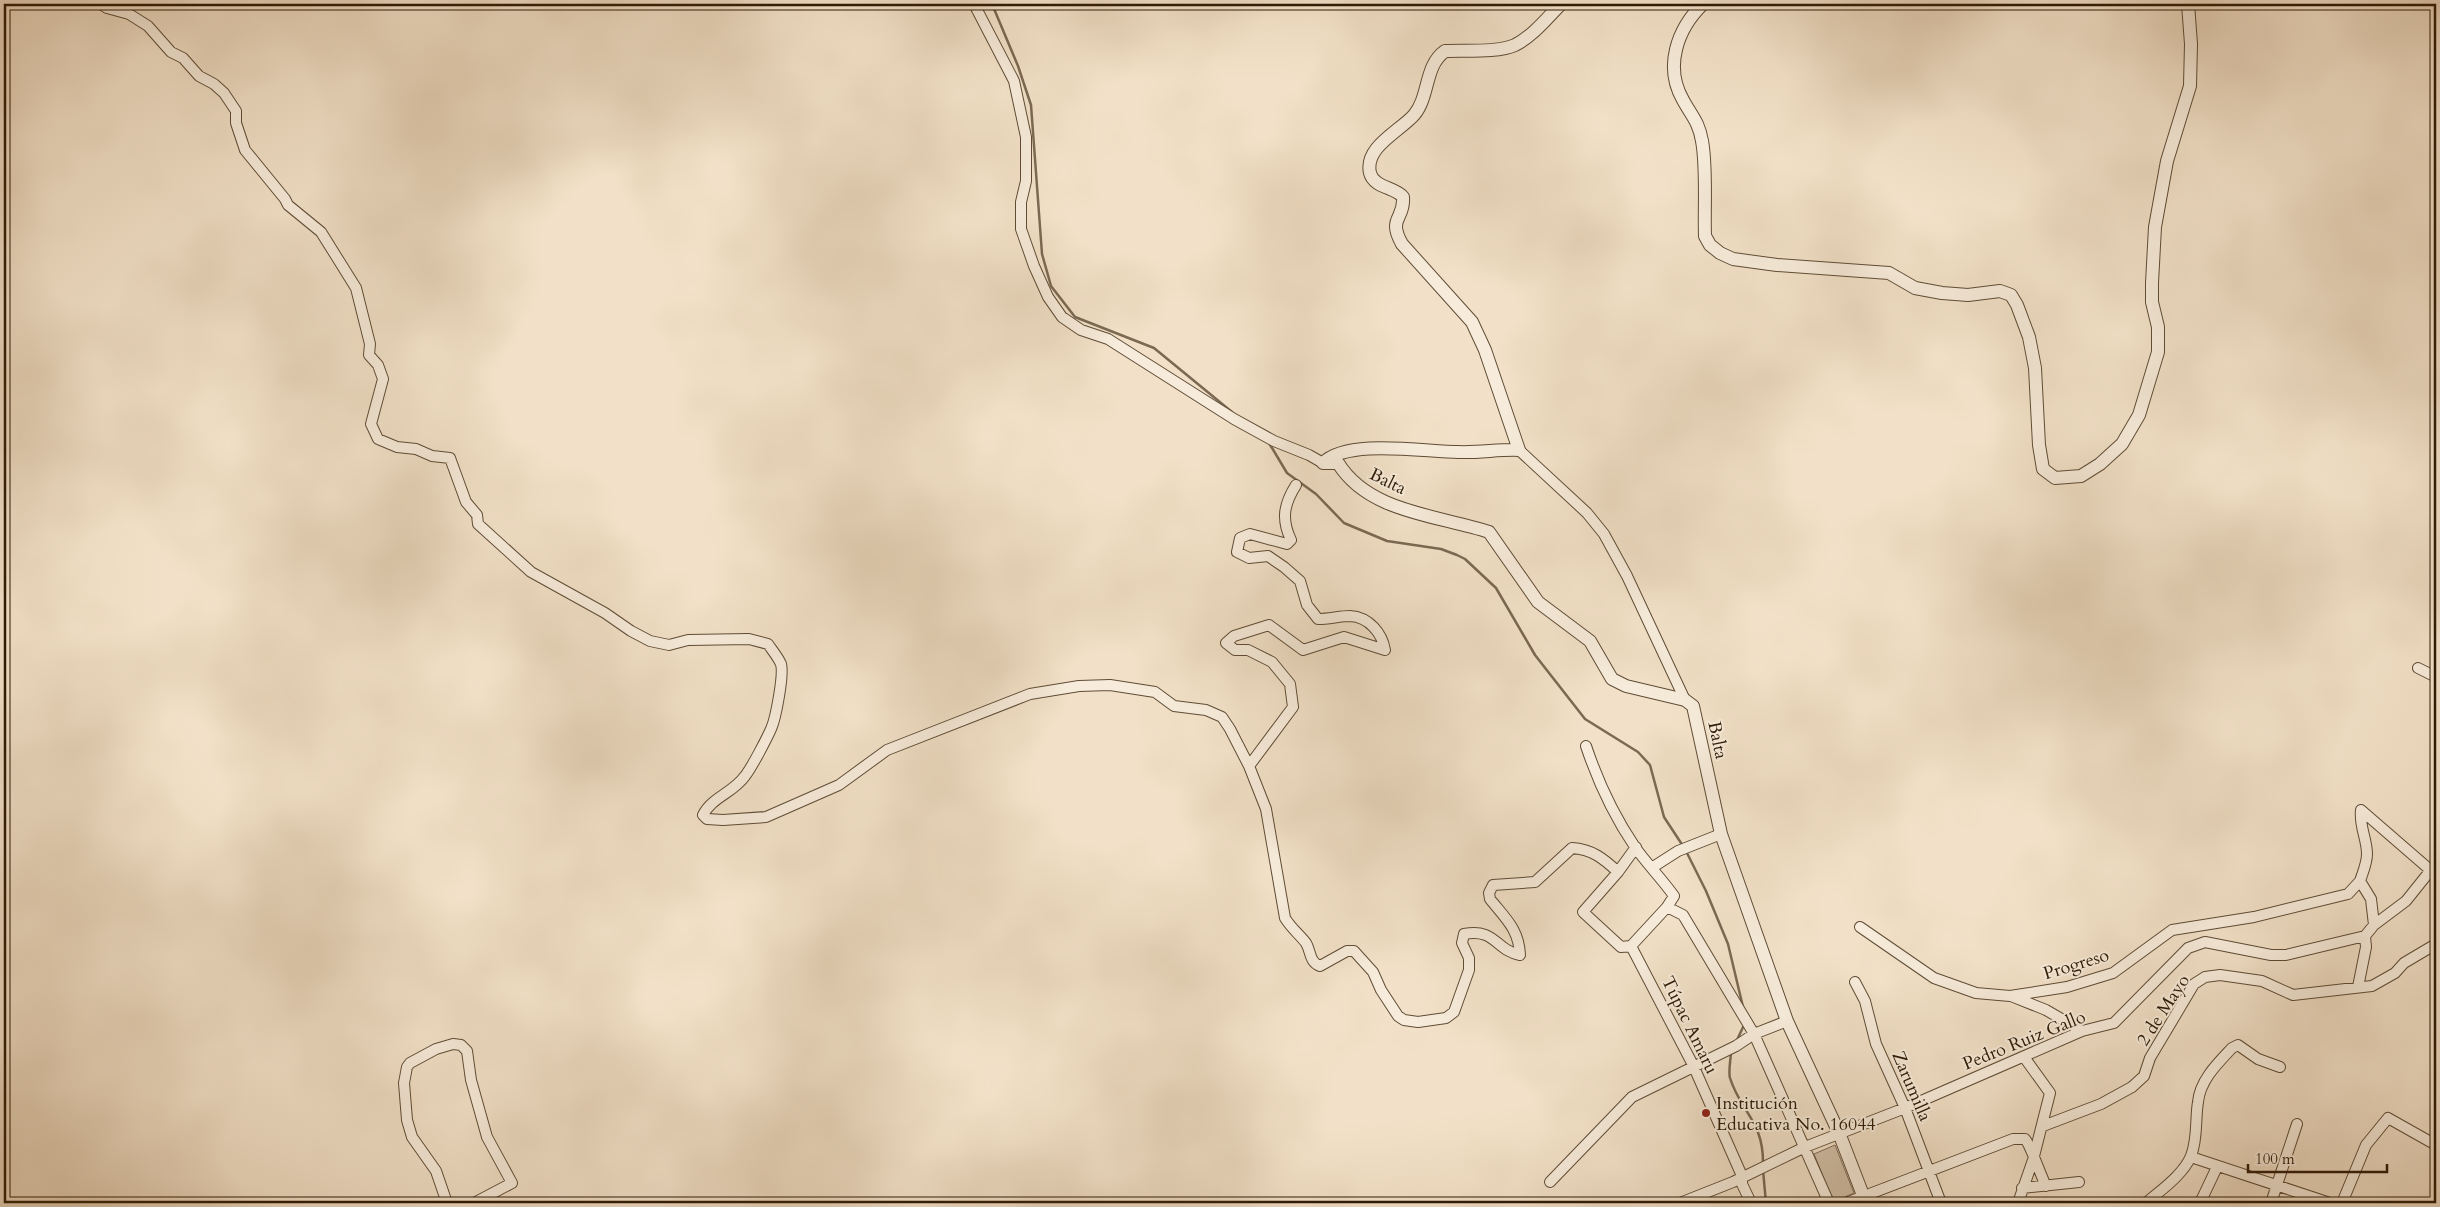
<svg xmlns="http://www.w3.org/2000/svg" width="2440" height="1207" font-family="Cardo,serif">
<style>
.green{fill:#d1bfa7;stroke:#806c56}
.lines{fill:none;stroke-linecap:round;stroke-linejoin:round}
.stream{stroke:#7b6953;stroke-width:2.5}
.minor-casing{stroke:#5f4c36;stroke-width:12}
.tertiary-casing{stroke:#5f4c36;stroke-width:14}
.minor{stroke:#f7ecdb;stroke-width:10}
.tertiary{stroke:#f7ecdb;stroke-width:12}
.poi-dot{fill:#8f2418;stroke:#f7ecdb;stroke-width:2}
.labels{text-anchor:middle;stroke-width:4;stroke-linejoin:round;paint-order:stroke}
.street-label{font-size:18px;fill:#2e1a06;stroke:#f7ecdb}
.poi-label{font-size:18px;fill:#2e1a06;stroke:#f7ecdb;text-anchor:start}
</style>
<rect width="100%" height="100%" fill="#f2e1c8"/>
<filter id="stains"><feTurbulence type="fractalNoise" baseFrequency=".004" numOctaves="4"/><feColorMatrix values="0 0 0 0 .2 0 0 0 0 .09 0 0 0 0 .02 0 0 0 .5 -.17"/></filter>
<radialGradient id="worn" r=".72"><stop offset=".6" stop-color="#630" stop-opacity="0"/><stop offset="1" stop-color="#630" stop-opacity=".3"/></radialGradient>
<path class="green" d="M1835,1145L1854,1193L1833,1202L1814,1154Z"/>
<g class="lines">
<path class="stream" d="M992,4L1018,66L1031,105L1042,254L1051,286L1075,317L1154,348L1232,412
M1269,443L1287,473L1316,494L1344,523L1387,541L1441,549L1457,555L1465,559L1496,588L1535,655L1585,719L1638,752L1650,765L1664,817L1683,846
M1686,851L1706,891L1728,944L1743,1007
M1737,1040L1744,1025
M1731,1051C1731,1059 1728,1071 1730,1078C1741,1113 1764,1121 1763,1165
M1763,1170L1766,1203"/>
<g class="minor-casing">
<path id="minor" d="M101,4L107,8L129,14L148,26L171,52L183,58L199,76L214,84L224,93L236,111V123L245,150L285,199L288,205L321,232L356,288L370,344L369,355L378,365L383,379L371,424L378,439L397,447L416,449L432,456L450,458L466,502L477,515L478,524L531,572L605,613L631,631L650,641L669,645L688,640L749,639L768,644C772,650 778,657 781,664C784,674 776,718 771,729C766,740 752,767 745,776C733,793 712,797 703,815L707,819L723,820L766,817L839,785L887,750L1030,694L1079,686L1110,685L1155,692L1174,706L1206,710L1222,717L1230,729L1249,766L1266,809L1285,918C1291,928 1299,934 1306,943C1311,951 1309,962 1320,966L1347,951H1354L1373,972L1381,990L1398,1016L1404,1020L1418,1022L1446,1018L1454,1012L1469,970V958L1462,943L1464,934C1496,928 1495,950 1520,955C1519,929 1505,918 1490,899L1489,893L1493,885L1535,882L1572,848C1592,849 1604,859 1618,872
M974,4L1014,81L1026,137V181L1021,202V229L1034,266L1048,297L1062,317L1081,330L1108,339L1234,419L1274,441L1309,455L1323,463
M1519,450L1587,513L1604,534L1627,576L1685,700
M2418,668L2436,677
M1586,746C1598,782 1614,816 1635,847C1647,864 1662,879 1674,896L1667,907L1683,915L1754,1034L1829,1203
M1249,766L1293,707L1290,684L1272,662L1248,650H1235L1226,643L1234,636L1269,625L1303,650L1344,637L1385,650C1382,633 1369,617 1350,616C1340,616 1329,619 1318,619L1307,605L1300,581L1284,567L1268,556L1249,558L1237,552L1240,538L1250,534L1287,544L1291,540C1281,519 1284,504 1296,485
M1653,867L1678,851L1721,834
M2374,925L2371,899L2360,881C2363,872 2367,863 2367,854C2367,839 2359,826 2361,810L2436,875
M1860,927L1934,978L1976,993L2010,996L2067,987L2113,973L2172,930L2254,917L2348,894L2360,881
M1631,946L1693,1065L1742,1176V1184L1751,1203
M1631,946L1621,947L1583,912L1618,872L1636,847
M1631,946L1667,907
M1855,982L1865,1001L1876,1044L1905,1108L1941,1203
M2358,987L2366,947L2365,936
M2011,996L2046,1010L2082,1031
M2043,1126L2101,1104L2132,1087L2144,1076L2150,1058L2194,984L2205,977L2220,975L2262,981L2293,995L2372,986L2395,973L2404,963L2436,944
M2191,1157L2330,1203
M1550,1182L1632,1097L1736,1046L1754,1034L1787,1021
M2022,1188L2079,1182
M447,1203L436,1171L412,1137L407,1120L404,1083L407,1067L410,1063L436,1049L453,1044L461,1045L467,1051L471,1080L487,1137L512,1183L474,1203
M1680,1203L1733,1182L1805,1147L1905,1108L2082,1031L2114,1023L2188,948L2205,942L2271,955H2286L2365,936L2374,925L2406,901L2430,871
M1846,1203L2013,1139H2025C2030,1144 2041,1176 2046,1186
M2018,1203L2033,1160L2050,1093L2024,1057
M2146,1203C2161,1190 2183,1175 2191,1156C2198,1138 2195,1120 2198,1102C2200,1080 2218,1063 2232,1048L2238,1045L2258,1059L2280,1067
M2200,1203L2217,1167
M2271,1203L2297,1124
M2342,1203L2366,1145L2388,1118L2436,1145"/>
</g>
<g class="tertiary-casing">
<path id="tertiary" d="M1561,4C1547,18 1533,36 1515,45C1498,53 1464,50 1445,51C1424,66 1430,96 1414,115C1400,131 1364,147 1370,173C1374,188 1395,187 1403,197C1405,220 1387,217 1402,244L1472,322L1485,350L1519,450C1500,449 1479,453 1458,452C1425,452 1348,438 1323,463H1338C1369,513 1438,515 1489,532L1538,602L1590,641L1612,679L1626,686L1685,700L1693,706L1721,834L1787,1021L1839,1133L1866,1203
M1703,4C1677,29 1664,67 1683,100C1691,115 1699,122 1702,141C1707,167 1704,208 1705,236L1710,245L1720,253L1733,259L1777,265L1889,273L1915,288L1942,293L1968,295L2000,291L2011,295L2017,305L2029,337L2035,368L2039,445L2043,469L2055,478L2081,476L2100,464L2122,444L2139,415L2158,352V327L2152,302V283L2155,227L2167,161L2190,86L2191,44L2188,4"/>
</g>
<use href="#minor" class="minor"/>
<use href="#tertiary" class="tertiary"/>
</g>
<circle class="poi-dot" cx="1706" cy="1113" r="5"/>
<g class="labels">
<g class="street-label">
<text transform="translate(1388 481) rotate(26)" y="6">Balta</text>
<text transform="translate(1718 740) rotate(78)" y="6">Balta</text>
<text transform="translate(2076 964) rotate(-17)" y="6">Progreso</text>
<text transform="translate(2163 1010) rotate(-57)" y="6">2 de Mayo</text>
<text transform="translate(1690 1025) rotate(64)" y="6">Túpac Amaru</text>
<text transform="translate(2024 1040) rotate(-22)" y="6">Pedro Ruiz Gallo</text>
<text transform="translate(1912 1086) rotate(67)" y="6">Zarumilla</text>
</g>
<g class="poi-label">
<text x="1716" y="1109">Institución<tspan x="1716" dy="21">Educativa No. 16044</tspan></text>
</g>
</g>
<rect width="2440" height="1207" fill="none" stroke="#f2e1c8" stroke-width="20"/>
<rect x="5" y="5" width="2430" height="1197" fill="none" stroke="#2e1a06" stroke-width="2.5"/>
<rect x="10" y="10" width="2420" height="1187" fill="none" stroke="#2e1a06"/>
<path d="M2248 1164v8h139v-8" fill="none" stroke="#2e1a06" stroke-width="2.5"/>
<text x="2255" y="1164" font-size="15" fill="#2e1a06" stroke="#f7ecdb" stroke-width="4" paint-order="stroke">100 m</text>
<rect width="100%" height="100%" filter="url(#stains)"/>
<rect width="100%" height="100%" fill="url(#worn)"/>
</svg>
